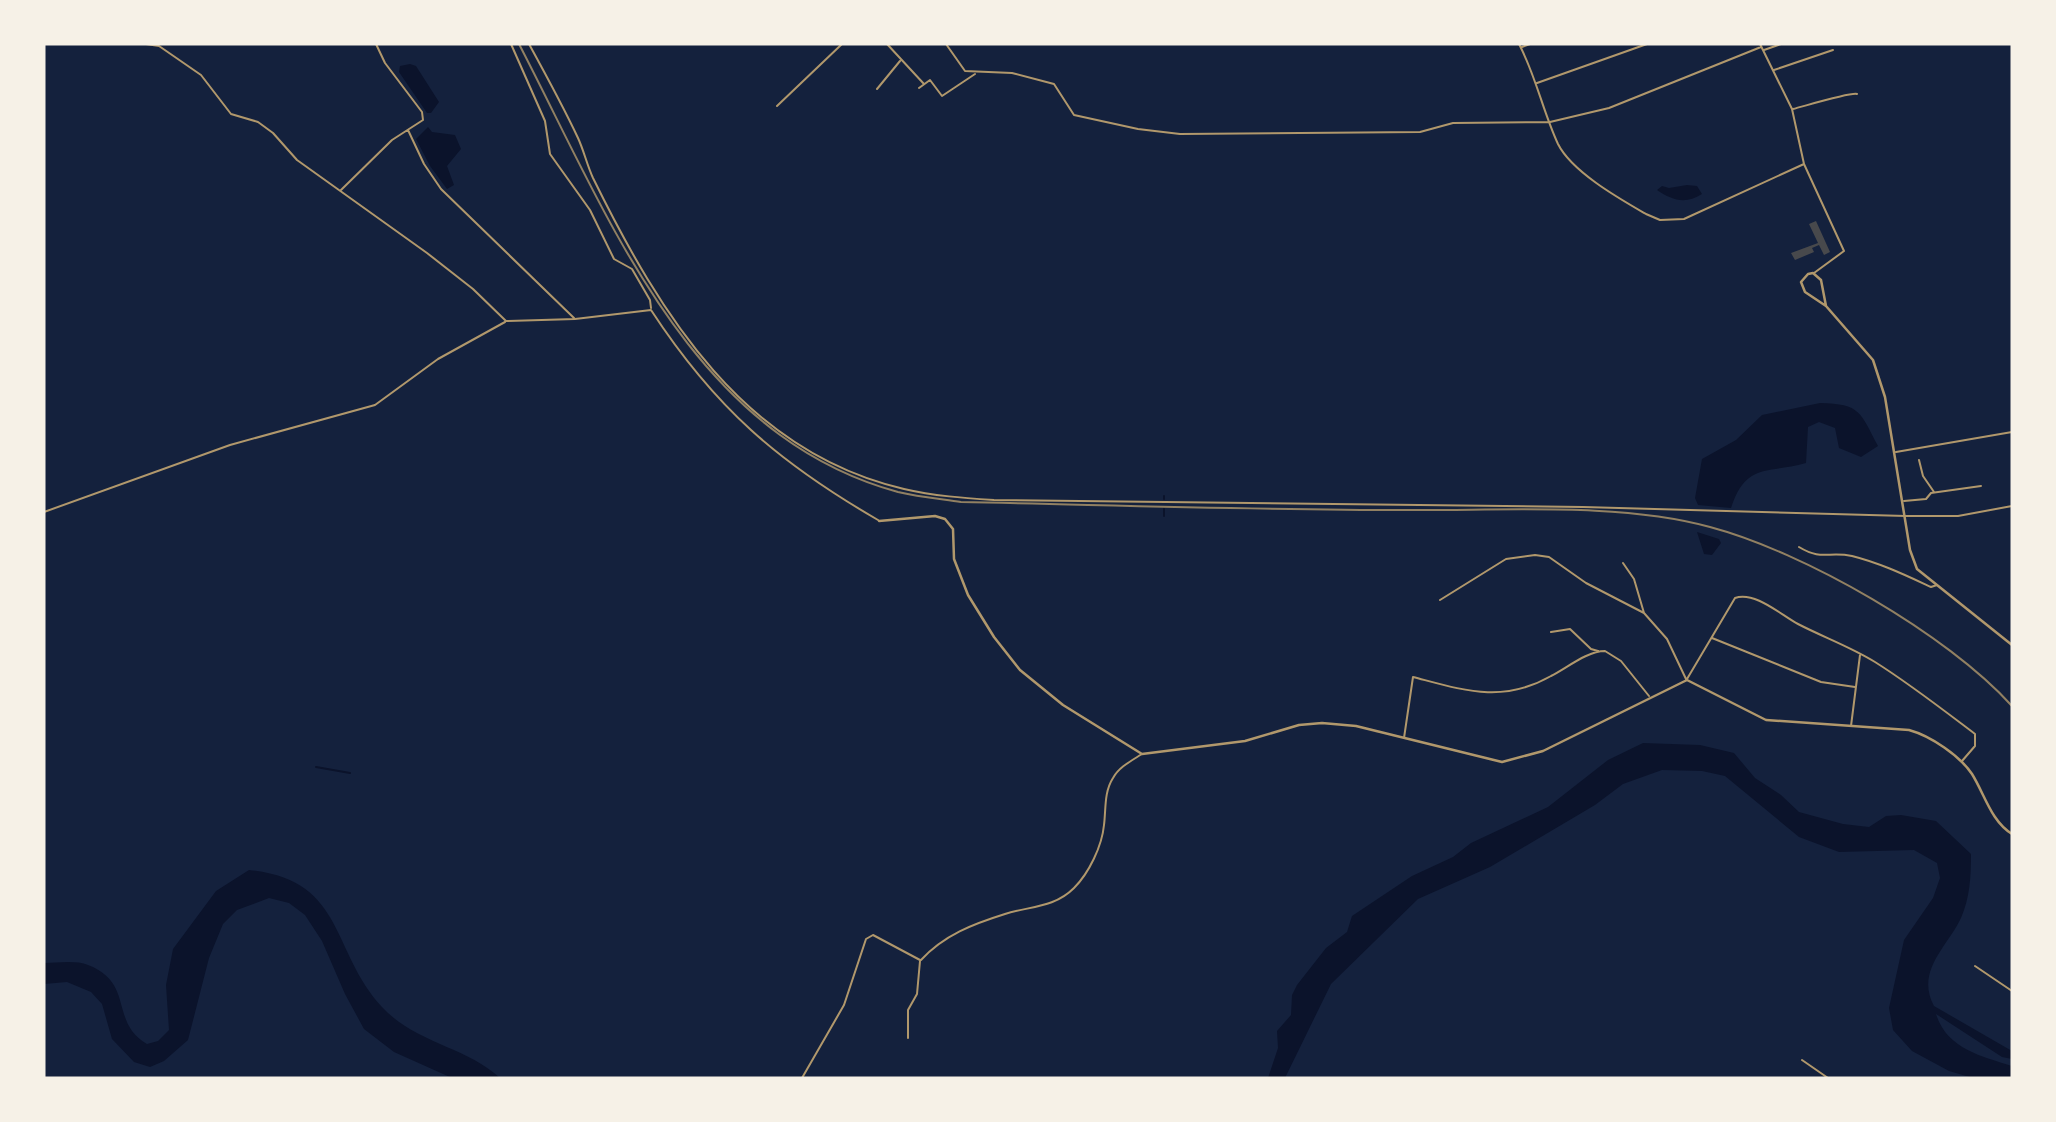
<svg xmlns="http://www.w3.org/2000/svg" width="2056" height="1122" font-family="Inter,sans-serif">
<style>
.water{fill:#0b132b}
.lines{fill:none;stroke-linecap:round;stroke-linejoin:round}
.stream{stroke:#0b132b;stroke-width:2}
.building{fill:#48494c}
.minor{stroke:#b1986c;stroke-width:2}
.tertiary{stroke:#b1986c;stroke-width:2.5}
.rail{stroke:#918062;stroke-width:2}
</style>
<rect width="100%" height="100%" fill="#14213d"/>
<path class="water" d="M410,64L416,66L439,102L431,113H427L399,72L400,66Z
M428,127L432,132L455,135L461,149L447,166L454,185L447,189L430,166L416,139Z
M1687,185L1697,186L1702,194C1685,205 1672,200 1657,190L1662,186L1669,188Z
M1820,403C1861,404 1860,412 1878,446L1861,457L1839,448L1835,428L1819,422L1808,427L1806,463C1767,474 1746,462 1731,508L1698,505L1695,498L1702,459L1736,440L1762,415Z
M1697,532L1719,539L1721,543L1712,555L1704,554Z
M1643,743L1700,745L1734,753L1755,778L1781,795L1799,812L1843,824L1869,827L1886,816L1901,815L1936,821L1971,854C1971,877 1970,897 1961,918C1948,946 1915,971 1934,1006L2012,1051V1059L2002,1057L1936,1014C1947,1049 1981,1056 2012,1066V1078H1973L1949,1071L1912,1051L1893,1030L1889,1008L1904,940L1933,898L1940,878L1937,863L1914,850L1839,852L1799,837L1725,776L1702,771L1662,770L1623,784L1595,805L1490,867L1418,899L1331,984L1285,1078H1268L1278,1048L1277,1031L1291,1015L1292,995L1297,985L1326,948L1347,932L1352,916L1412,876L1453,857L1471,843L1548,807L1608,760Z
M249,870C346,880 330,951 382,1007C415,1043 467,1047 500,1078H452L394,1052L364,1029L345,994L322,941L305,915L289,903L269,898L237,910L223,924L209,958L188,1040L164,1061L150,1067L134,1062L112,1039L102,1004L91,992L67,982L44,984V963C57,963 76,960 88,965C135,983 109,1022 147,1044L158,1041L169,1030L166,985L173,949L216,891Z"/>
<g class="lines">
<path class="stream" d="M1164,499V496
M1164,516V509
M316,767L350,773"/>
</g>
<path class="building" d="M1816,221L1830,252L1824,255L1819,245L1812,248L1814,252L1795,260L1791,253L1818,243L1809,224Z"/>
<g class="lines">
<path class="minor" d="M102,44H139
M146,44L159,46L201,75L231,114L258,122L273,133L297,160L427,253L473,289L506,321L575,319L651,310C715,408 778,462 878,520
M511,44L545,121L550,154L590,210L614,259L632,269L650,300L651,308
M529,44C546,75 563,106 578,138C584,151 587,165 593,178C660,314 744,452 904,489C934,496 964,498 994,500L1583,507L1906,516H1958L2012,506
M887,44L924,84
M946,44L965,71L1012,73L1054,84L1074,115L1138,129L1180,134L1420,132L1453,123L1550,122L1609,108L1761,47
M1519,44C1536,76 1543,112 1558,144C1572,172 1620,199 1646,214L1660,220L1684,219L1804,164
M1760,44L1792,109L1804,164L1844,251L1814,273
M1522,47L1530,44
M1764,50L1781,44
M1774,70L1833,50
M1537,83L1647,44
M919,88L930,80L942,96L975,74
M877,89L900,61
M777,106L842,44
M1793,109C1805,106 1851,92 1857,94
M408,130L424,164L441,189L574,318
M341,190L392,140L423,120L422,112L385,63L376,44
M1896,452L2012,432
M1919,460L1923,476L1934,492
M1904,501L1926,499L1931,493L1981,486
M44,512L230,445L375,405L438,359L505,322
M1799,547C1822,561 1828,551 1852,556C1880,563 1905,575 1931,587L1937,585
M1623,563L1634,579L1644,613
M1440,600L1506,559L1535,555L1549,557L1586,583L1644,613L1667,639L1686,679
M1551,632L1570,629L1591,649L1598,651
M1712,638L1821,682L1855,687
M1687,679L1735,598C1755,591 1781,615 1798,624C1823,637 1851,647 1875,662C1910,684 1942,709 1975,734V746L1962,761
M1851,726L1860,655
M1404,738L1413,677C1463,690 1502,704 1551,676C1567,668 1587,651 1605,651L1621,661L1649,696
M921,960C944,935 973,924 1005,914C1030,906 1054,908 1074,888C1089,873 1102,846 1104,825C1106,809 1104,792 1113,778C1119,767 1131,761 1142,754
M1975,966L2012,991
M908,1038V1010L917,994L920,961
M1802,1060L1828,1078
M802,1078L844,1005L866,939L873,935L920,960"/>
<path class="tertiary" d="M1826,306L1821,280L1813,273L1808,274L1801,282L1805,292L1826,306L1873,360L1885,397L1910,550L1917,569L2012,645
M879,521L935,516L945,519L953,529L954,559L968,595L994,637L1020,670L1063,705L1142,754L1245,741L1299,725L1322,723L1356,726L1502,762L1543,751L1687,680L1766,720L1909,730C1931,736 1960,756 1972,774C1985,795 1991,821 2012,834"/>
<path class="rail" d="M519,44C609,217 690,435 898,492C919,497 941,499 961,502C1109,505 1257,510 1405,510C1499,511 1621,502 1710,527C1804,552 1947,634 2012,706"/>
</g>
<rect width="2056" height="1122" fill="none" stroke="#f6f1e7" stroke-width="91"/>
</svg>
